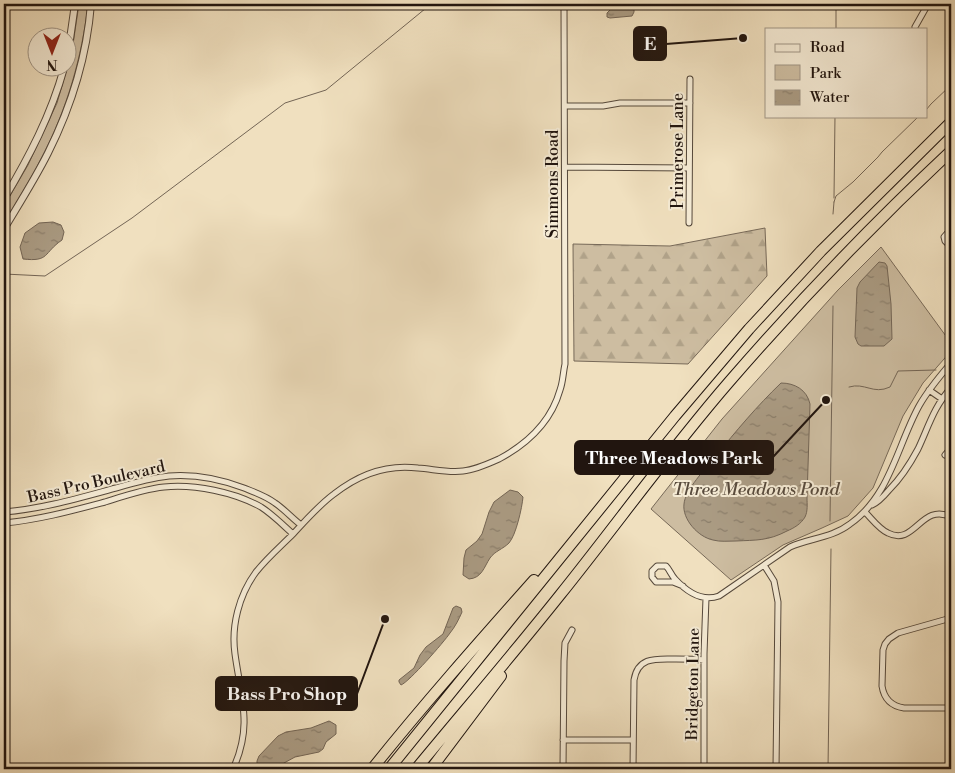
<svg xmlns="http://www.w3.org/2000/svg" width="955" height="773" font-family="'Libre Bodoni',serif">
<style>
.green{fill:#cdbda1;stroke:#776958}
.forest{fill:url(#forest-firs);stroke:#776958}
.water{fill:url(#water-ripples);stroke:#736555}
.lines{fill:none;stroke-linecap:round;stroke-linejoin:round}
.stream{stroke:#736555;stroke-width:1}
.minor-casing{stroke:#55483b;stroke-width:7}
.tertiary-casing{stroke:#55483b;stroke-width:8}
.motorway-casing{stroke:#21150f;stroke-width:12}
.minor{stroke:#f5ebd5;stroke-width:5}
.tertiary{stroke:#f5ebd5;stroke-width:6}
.motorway{stroke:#f0e0bf;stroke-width:10}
.labels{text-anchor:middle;stroke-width:4;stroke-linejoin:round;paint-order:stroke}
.street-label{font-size:16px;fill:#21150f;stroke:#f5ebd5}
.water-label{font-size:18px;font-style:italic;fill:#584b3d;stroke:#f5ebd5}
.leader{fill:none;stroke:#21150f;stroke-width:2}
.callout-dot{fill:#21150f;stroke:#f5ebd5;stroke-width:2}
.callout{fill:#21150f;stroke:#21150f;stroke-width:2}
.callout-label{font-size:18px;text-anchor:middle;font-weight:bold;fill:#fff}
</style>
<defs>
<pattern id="forest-firs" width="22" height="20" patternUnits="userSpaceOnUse" patternTransform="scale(1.25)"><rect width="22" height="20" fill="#cdbda1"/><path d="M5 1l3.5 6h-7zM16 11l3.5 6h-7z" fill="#b0a289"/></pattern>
<pattern id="water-ripples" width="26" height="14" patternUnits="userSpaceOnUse" patternTransform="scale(1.25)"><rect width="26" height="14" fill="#aa9b83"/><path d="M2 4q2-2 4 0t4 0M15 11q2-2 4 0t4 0" fill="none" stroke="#8a7d6a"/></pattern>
</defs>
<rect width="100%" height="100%" fill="#f0e0bf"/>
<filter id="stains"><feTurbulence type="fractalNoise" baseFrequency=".004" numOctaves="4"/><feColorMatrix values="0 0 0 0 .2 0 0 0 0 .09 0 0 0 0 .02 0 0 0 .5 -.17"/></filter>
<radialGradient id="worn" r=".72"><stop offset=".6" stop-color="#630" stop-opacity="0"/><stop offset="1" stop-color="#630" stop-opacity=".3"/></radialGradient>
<path class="green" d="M79,4H88C82,57 67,109 42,157C31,179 17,201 4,223V206L28,165L57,103L72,51Z
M881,247L951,343V351L923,383L903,416L873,488L848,516L822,528L783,545L731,580L651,509L722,419L838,290Z"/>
<path class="forest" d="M765,228L767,276L688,364L574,361L573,244L670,246Z"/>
<path class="water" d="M613,4H634V12L632,16L610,18L607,17V13L613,7Z
M53,222L61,225L64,232L62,240C43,253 50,262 23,259L20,247L25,233L39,223Z
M879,262L885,263L887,266L891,304L892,339L884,346H861L858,344L855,337L857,288L860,282Z
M781,383C795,383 807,390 810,404L807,498C807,504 808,511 805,517C801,524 794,528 787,531C768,541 756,540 736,541C728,541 720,542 713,540C698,537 682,519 684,504C685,490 706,468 715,457C736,431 757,406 781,383Z
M510,490L518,492L523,497C522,508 516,535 509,543C503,549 495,551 490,558C484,567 482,578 469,579L463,575L464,558L466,550L477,541L482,534L489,512L494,502Z
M456,606L461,608L462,612C459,619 455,627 450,633C444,642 409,682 401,685L399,682V680L414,668L420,655L426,647L443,634L453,608Z
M329,721L331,722L336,725V734L326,742L323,749L319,752L295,757L284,763L277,769H257V761L259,756L278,736L286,732L311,728Z"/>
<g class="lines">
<path class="stream" d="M836,29V4
M926,110L931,104L951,85
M834,198L835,116
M834,202L836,196L853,182L878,157L882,152L919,116
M833,214L834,202
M4,274L45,276L132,218L285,103L326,90L431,4
M849,387C865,382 873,395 890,387L898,371L936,370
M830,521L833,306
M828,769L831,549"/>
<g class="minor-casing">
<path id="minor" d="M915,27L928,4
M565,106H603L620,103H690
M565,167L689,168
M689,223L690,79
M951,229L944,237L945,241L949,245H951
M929,390L942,399
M945,455L951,448
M872,505C879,502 884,496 889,490C901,478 910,464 918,449C928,428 934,406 951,388
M4,512C42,509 79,498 116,488C133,483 151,478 169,476C194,474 220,479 244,488C254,492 266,496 275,503C284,509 292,518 301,525
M865,512C872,519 879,529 888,533C915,547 921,502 951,517
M4,523C38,520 71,511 105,502C124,496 144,489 164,487C195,484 234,492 261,507C272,514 283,525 293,534
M764,565L774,581L778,602L776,769
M683,586L673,582H656L652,577V571L657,566H666C670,570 671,575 675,579C687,592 702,602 719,596L790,547C810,538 832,538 850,524C890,496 897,446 919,406C928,390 939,377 951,363
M951,618L898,633L889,639L885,644L883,650L882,686C884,699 891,706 904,708H951
M563,740H633
M233,769C253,726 241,698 235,654C231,626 239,595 256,572C267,558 281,546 293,534C306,520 319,505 334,494C358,475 387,464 418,468C433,469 448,473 463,471C475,470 488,464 499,459C527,444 551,422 560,390C563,382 563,373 565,364L564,4
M563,769L564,661L565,643L572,630
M633,769L634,680C638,656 657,659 676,659C685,659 695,659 704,660
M704,769V654L706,598"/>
</g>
<g class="tertiary-casing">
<path id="tertiary" d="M68,53L75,4
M4,199C29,157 51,115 64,68
M4,229C19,204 35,179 48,153C71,107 87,55 91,4"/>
</g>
<g class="motorway-casing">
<path id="motorway" d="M372,769C424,704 479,642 534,580
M389,769L675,416L749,329L821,251L951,122
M416,769C464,711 513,654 560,595C617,524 670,450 729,382C799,301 873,224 951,151
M431,769L501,676"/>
</g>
<use href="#minor" class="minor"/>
<use href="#tertiary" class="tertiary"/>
<use href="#motorway" class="motorway"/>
</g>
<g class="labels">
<g class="street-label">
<text transform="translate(677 151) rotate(-90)" y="6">Primerose Lane</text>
<text transform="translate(552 184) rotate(-90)" y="6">Simmons Road</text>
<text transform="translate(96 481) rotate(-13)" y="6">Bass Pro Boulevard</text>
<text transform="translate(692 684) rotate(-89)" y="6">Bridgeton Lane</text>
</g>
<g class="water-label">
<text x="756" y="495">Three Meadows Pond</text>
</g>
</g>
<path class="leader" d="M743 38L666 44M826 400L773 457M385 619L357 694"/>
<g class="callout-dot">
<circle cx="743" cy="38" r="5"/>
<circle cx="826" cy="400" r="5"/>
<circle cx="385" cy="619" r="5"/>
</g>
<g class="callout">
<rect x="634" y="27" width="32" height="33" rx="5"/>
<rect x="575" y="441" width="198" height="33" rx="5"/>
<rect x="216" y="677" width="141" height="33" rx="5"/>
</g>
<g class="callout-label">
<text x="650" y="50">E</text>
<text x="674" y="464">Three Meadows Park</text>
<text x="287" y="700">Bass Pro Shop</text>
</g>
<rect width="955" height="773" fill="none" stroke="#f0e0bf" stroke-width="20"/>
<rect x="5" y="5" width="945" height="763" fill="none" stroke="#21150f" stroke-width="2.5"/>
<rect x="10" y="10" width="935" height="753" fill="none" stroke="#21150f"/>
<rect x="765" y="28" width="162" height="90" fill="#f5ebd5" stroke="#a09586"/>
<rect x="775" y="44" width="25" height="8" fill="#f5ebd5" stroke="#a09586"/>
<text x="810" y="52" font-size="15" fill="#21150f">Road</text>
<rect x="775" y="65" width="25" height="15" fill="#cdbda1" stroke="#a09586"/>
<text x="810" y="78" font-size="15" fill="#21150f">Park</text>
<rect x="775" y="90" width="25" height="15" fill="url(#water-ripples)" stroke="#a09586"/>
<text x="810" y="102" font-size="15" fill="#21150f">Water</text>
<g transform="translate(52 52) rotate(180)"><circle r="24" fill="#f5ebd5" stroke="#a09586"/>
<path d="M0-4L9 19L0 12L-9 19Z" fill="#8f2418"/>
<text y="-8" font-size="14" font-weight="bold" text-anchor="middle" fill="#21150f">N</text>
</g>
<rect width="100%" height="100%" filter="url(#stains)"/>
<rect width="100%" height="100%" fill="url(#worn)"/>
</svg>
